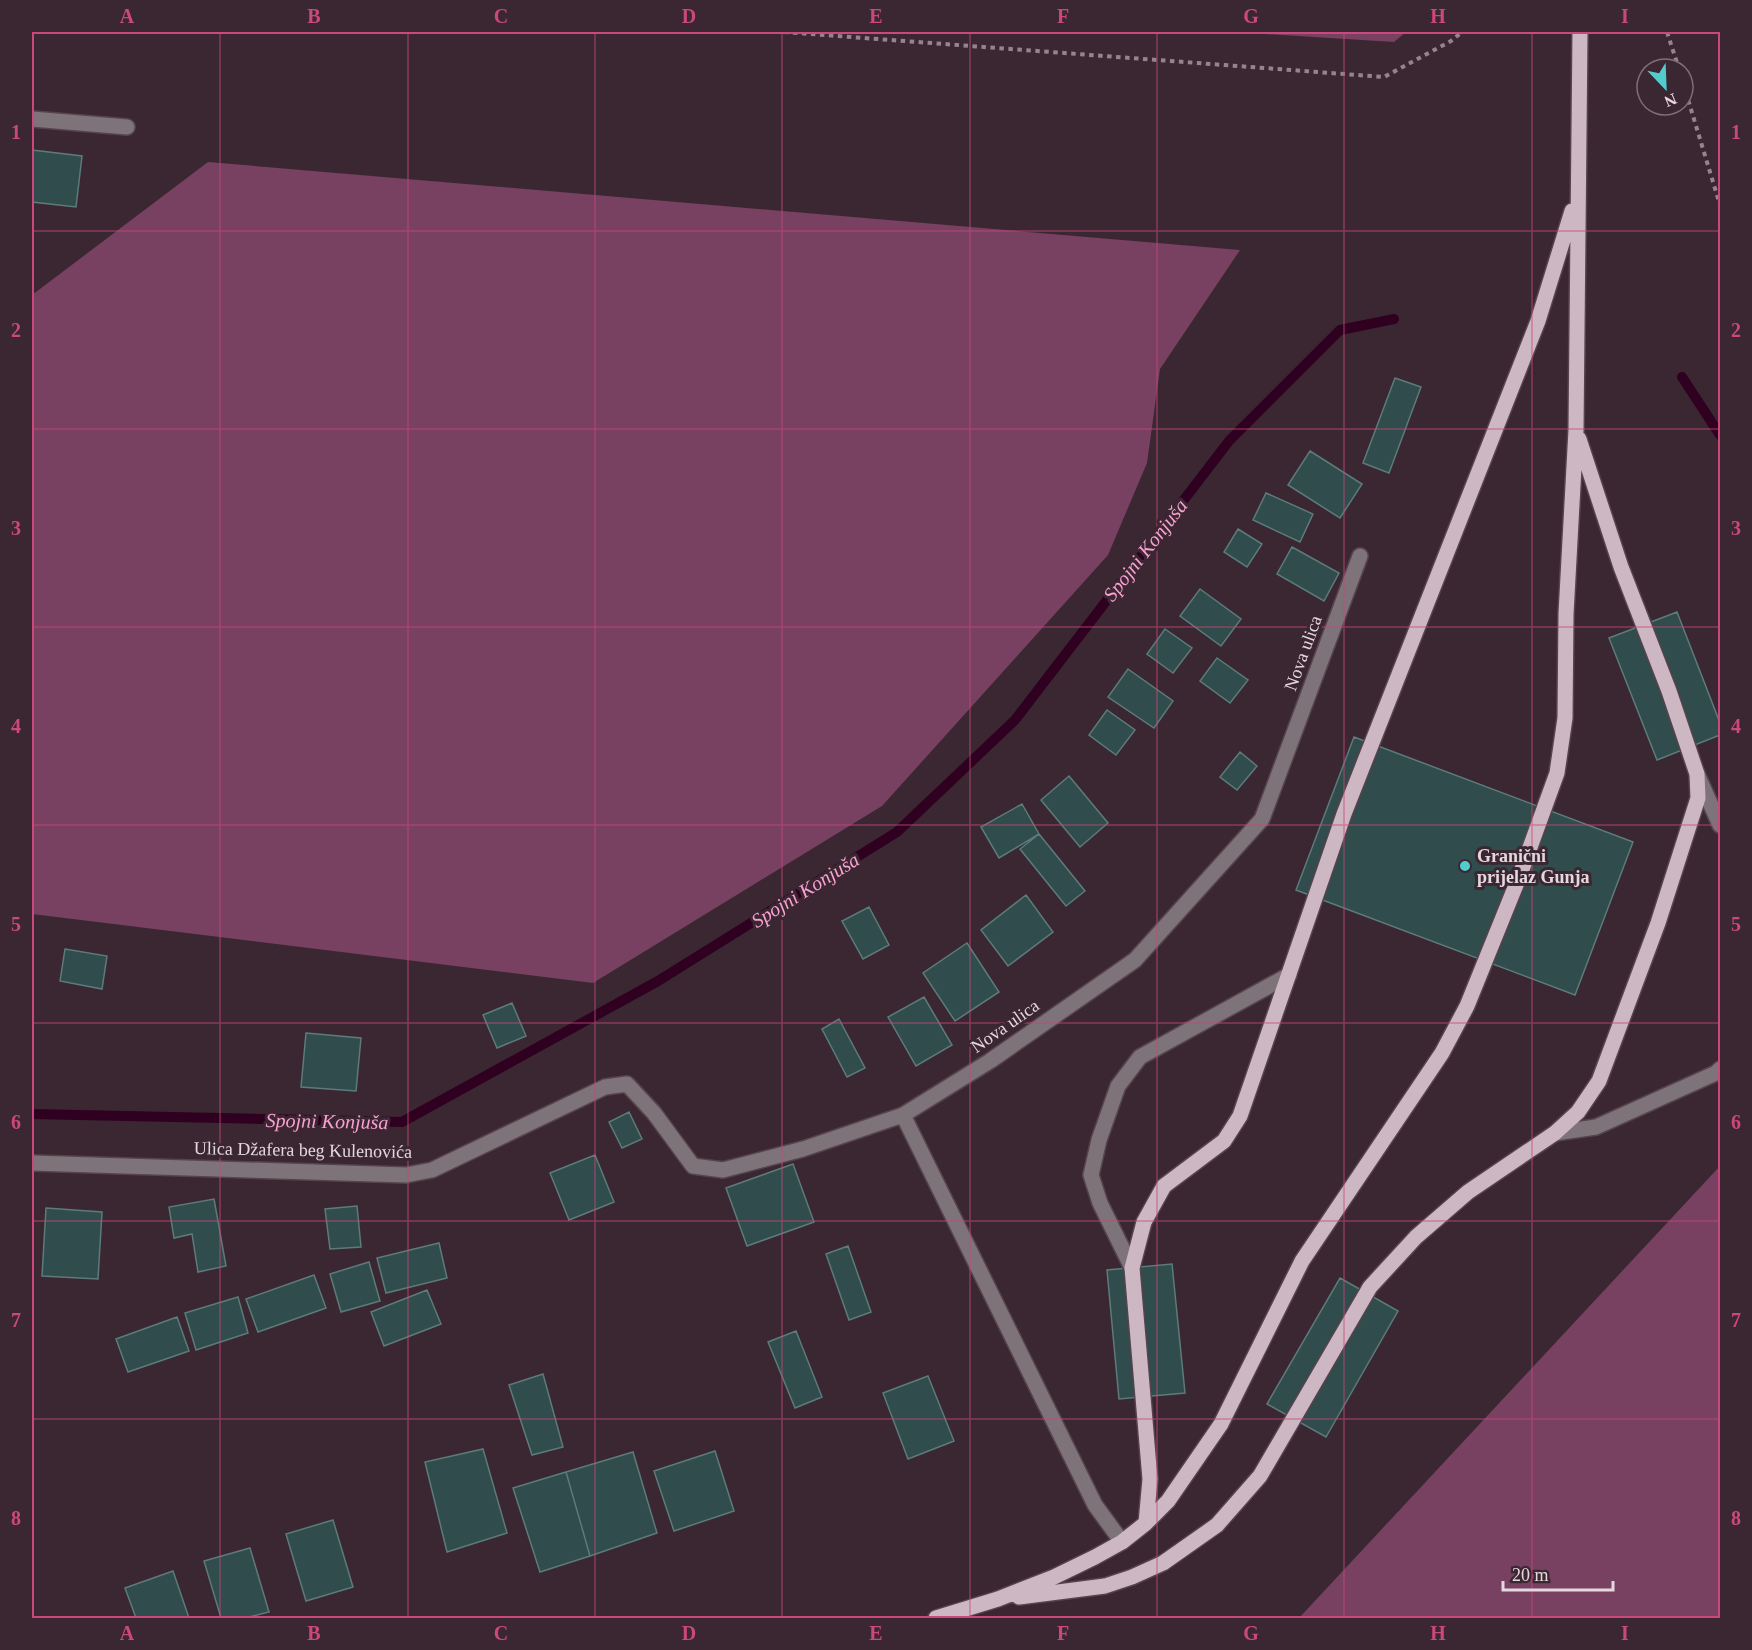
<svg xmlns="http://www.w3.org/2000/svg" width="1752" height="1650" font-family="Georgia,serif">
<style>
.forest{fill:#784061}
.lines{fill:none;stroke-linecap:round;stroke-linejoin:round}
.stream{stroke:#2f001f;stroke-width:10}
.building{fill:#304c4c;stroke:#5d7b7b;stroke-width:1.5}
.minor-casing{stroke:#56434e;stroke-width:18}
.major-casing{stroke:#56434e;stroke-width:18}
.path{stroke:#95848d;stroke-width:4;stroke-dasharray:4.5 4.5;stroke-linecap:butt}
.minor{stroke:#7d7378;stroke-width:15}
.major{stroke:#cdb7c3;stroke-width:15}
.grid{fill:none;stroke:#cb487c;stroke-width:1.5;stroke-opacity:0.55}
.poi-dot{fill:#52cdce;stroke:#3b2732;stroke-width:2}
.labels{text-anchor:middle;stroke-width:6;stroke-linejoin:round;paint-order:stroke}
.street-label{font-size:18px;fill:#e5d7de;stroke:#3b2732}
.poi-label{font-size:18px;font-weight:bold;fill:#e5d7de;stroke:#3b2732;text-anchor:start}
.water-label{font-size:20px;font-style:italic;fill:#f8a1d2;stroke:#3b2732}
.neatline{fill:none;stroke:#cb487c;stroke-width:2}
.grid-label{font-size:20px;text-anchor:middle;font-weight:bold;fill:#cb487c}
</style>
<rect width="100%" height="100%" fill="#3b2732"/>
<path class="forest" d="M1233,32H1406L1394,42Z
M208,162L1240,250L1160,369L1147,463L1108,555L882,806L593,983L32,914V295Z
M1720,1166V1618H1299Z"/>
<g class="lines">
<path class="stream" d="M1682,377L1720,435
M32,1114L402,1122L658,981L897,832L1015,720L1229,441L1340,330L1394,319"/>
</g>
<path class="building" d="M32,150L82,156L76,207L32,202Z
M1395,378L1421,387L1389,473L1363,463Z
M1310,451L1362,484L1340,518L1288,485Z
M1266,493L1313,514L1300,542L1253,520Z
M1238,529L1262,544L1247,567L1224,552Z
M1292,547L1339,573L1324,601L1277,574Z
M1200,589L1241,619L1221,646L1180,616Z
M1677,612L1720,723V735L1657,760L1609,638Z
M1165,629L1192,648L1173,673L1147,654Z
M1217,658L1248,680L1230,703L1200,681Z
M1128,669L1173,701L1154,728L1108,697Z
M1107,710L1135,730L1116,755L1089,735Z
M1354,737L1633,842L1575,995L1296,890Z
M1240,752L1257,766L1237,790L1220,777Z
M1069,776L1108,823L1080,847L1041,800Z
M1022,804L1039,834L999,858L981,827Z
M1039,834L1085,891L1066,906L1020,849Z
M1026,895L1053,932L1008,966L981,930Z
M869,907L889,945L863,959L842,921Z
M967,943L999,992L955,1021L923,973Z
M65,949L107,956L102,989L60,981Z
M924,997L952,1045L916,1066L888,1017Z
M512,1003L526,1036L497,1048L483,1015Z
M839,1019L865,1068L847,1077L822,1029Z
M306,1033L361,1038L356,1091L301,1087Z
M629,1112L642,1139L622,1148L609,1122Z
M595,1155L614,1202L569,1220L550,1173Z
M793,1164L814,1222L747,1246L726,1188Z
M214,1199L226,1266L198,1272L192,1234L174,1238L169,1207Z
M357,1206L361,1247L330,1249L325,1209Z
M46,1208L102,1212L98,1279L42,1276Z
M439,1243L447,1278L386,1293L377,1258Z
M848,1246L871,1312L849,1320L826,1254Z
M369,1262L380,1301L341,1312L330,1274Z
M1172,1264L1185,1393L1119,1399L1107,1270Z
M314,1275L326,1308L258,1332L246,1299Z
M1340,1278L1398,1311L1326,1437L1267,1404Z
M427,1290L441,1324L384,1346L371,1312Z
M238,1297L248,1333L196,1350L185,1313Z
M177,1317L189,1351L128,1372L116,1339Z
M796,1331L822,1397L795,1408L768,1342Z
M543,1374L563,1447L532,1455L509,1385Z
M928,1376L954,1441L908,1459L883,1393Z
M483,1449L507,1533L447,1552L425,1462Z
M715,1451L734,1511L674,1531L654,1471Z
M633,1452L657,1533L590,1556L566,1472Z
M566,1472L590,1556L540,1572L513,1488Z
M333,1520L353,1587L306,1601L286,1534Z
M250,1548L269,1612L245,1618H221L204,1561Z
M173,1571L189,1618H136L125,1588Z"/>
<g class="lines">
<g class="minor-casing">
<path id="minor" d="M32,119L127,127
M1697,774L1720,825
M1555,1133L1596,1127L1716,1073L1720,1069
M32,1163L406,1175L432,1170L605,1087L627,1084L654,1113L693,1166L723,1170L803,1149L903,1115
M1132,1268L1100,1203L1091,1175L1099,1140L1118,1086L1140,1057L1289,975
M1122,1542L1095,1505L903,1115L990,1061L1135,960L1262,819L1360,556"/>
</g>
<g class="major-casing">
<path id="major" d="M1146,1523L1150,1479L1132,1268L1144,1222L1164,1186L1224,1141L1240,1116L1344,814L1538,321L1572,211
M1019,1597L1105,1586L1132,1577L1163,1563L1217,1525L1260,1476L1370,1287L1416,1237L1468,1192L1555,1133L1578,1112L1599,1081L1658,923L1698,798L1697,774L1669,691L1621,567L1579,439
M936,1618L998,1599L1054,1577L1095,1557L1122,1542L1146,1523L1168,1501L1221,1424L1302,1261L1442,1053L1467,1006L1520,875L1557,773L1565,718L1566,614L1576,430L1580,32"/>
</g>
<path class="path" d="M784,32L1384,77L1451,41L1462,32
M1667,32L1679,69
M1683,83L1720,205"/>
<use href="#minor" class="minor"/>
<use href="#major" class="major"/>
</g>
<path class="grid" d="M220,32V1618M408,32V1618M595,32V1618M782,32V1618M970,32V1618M1157,32V1618M1344,32V1618M1532,32V1618M32,231H1720M32,429H1720M32,627H1720M32,825H1720M32,1023H1720M32,1221H1720M32,1419H1720"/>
<circle class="poi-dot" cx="1465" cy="866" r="6"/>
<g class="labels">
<g class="street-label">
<text transform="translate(1303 653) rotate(-70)" y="6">Nova ulica</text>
<text transform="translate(1005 1026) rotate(-35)" y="6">Nova ulica</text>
<text transform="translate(303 1150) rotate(1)" y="6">Ulica Džafera beg Kulenovića</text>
</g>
<g class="poi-label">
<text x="1477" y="862">Granični<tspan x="1477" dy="21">prijelaz Gunja</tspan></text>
</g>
<g class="water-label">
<text transform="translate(1145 550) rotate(-52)" y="7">Spojni Konjuša</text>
<text transform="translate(805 890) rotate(-32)" y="7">Spojni Konjuša</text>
<text transform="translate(327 1121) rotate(1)" y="7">Spojni Konjuša</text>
</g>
</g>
<rect width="1752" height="1650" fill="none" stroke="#3b2732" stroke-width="66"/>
<g transform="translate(1665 87) rotate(157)"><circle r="28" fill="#3b2732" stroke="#7f6d77" stroke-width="1.5"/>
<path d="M0-4.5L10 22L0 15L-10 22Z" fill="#52cdce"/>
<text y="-9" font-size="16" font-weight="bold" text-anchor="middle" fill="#e5d7de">N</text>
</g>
<path d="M1503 1581v9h110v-9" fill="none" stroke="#e5d7de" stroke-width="3"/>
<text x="1512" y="1581" font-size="18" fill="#e5d7de" stroke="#3b2732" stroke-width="4.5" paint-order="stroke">20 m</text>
<rect x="33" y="33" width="1686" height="1584" class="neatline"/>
<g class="grid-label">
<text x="127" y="23">A</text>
<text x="314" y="23">B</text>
<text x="501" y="23">C</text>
<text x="689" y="23">D</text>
<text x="876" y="23">E</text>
<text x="1063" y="23">F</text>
<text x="1251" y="23">G</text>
<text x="1438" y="23">H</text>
<text x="1625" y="23">I</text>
<text x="16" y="139">1</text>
<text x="1736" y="139">1</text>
<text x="16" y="337">2</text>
<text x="1736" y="337">2</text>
<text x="16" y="535">3</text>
<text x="1736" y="535">3</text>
<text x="16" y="733">4</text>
<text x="1736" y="733">4</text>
<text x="16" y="931">5</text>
<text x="1736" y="931">5</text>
<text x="16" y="1129">6</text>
<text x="1736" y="1129">6</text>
<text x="16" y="1327">7</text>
<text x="1736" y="1327">7</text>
<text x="16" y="1525">8</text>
<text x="1736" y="1525">8</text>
<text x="127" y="1640">A</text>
<text x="314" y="1640">B</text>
<text x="501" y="1640">C</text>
<text x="689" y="1640">D</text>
<text x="876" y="1640">E</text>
<text x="1063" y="1640">F</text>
<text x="1251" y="1640">G</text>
<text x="1438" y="1640">H</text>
<text x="1625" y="1640">I</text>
</g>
</svg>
